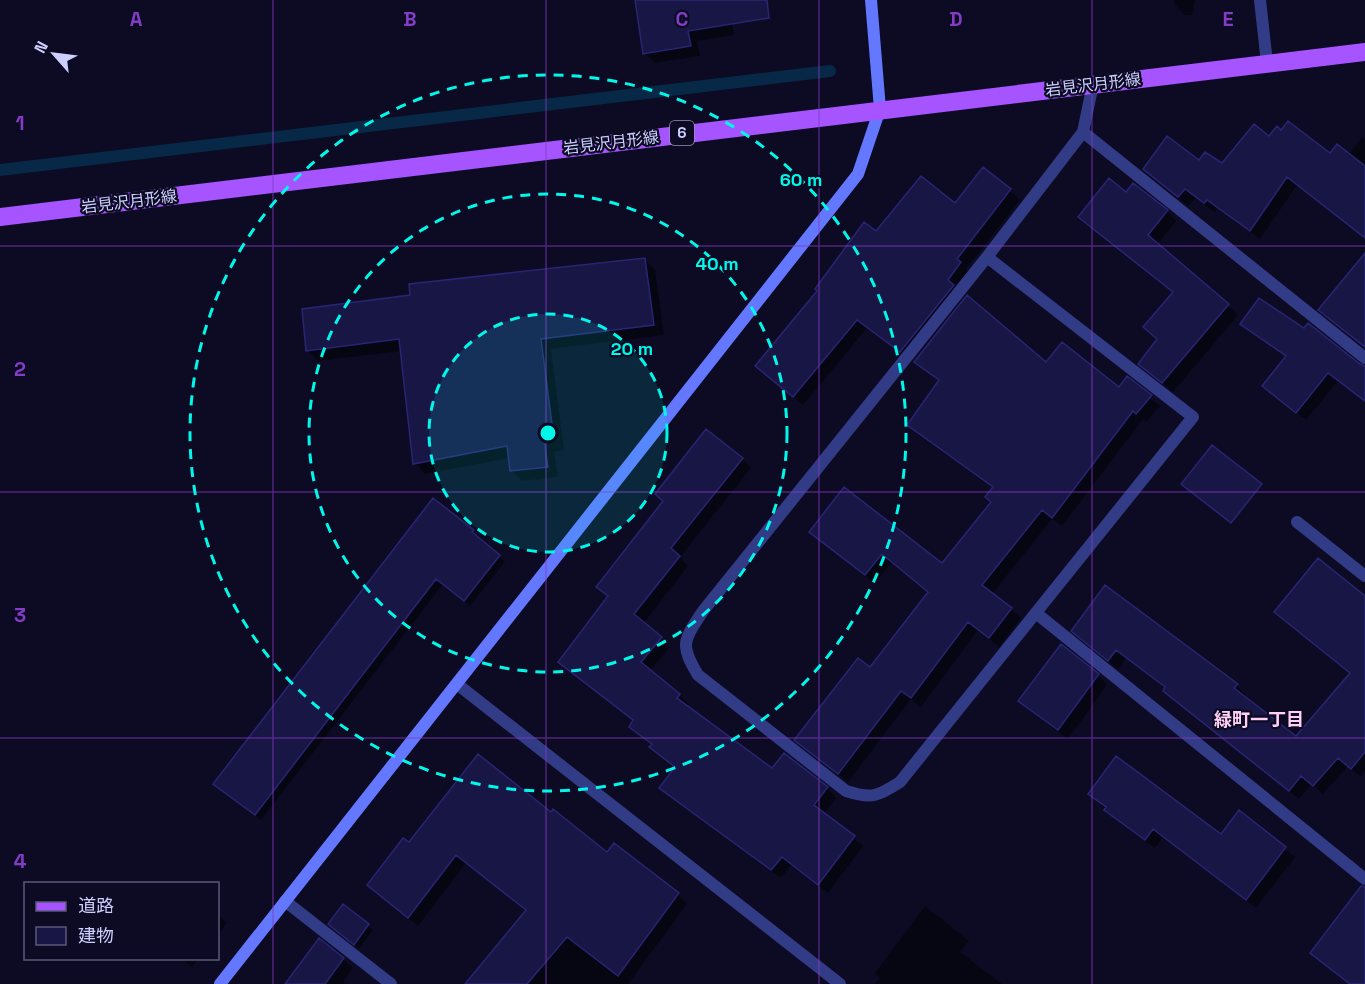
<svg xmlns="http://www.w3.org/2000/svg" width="1365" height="984" font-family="'Space Grotesk','Noto Sans JP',sans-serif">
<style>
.shadow{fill:#0007}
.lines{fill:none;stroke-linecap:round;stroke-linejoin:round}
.stream{stroke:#072846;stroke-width:12}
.building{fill:#181645;stroke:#292574;stroke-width:1.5}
.street{stroke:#323c86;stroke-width:12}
.secondary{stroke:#6478ff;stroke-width:12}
.primary{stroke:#a554ff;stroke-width:18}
.grid{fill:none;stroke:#833cc5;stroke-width:1.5;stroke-opacity:0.55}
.ring{fill:none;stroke:#00f8eb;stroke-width:3;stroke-dasharray:10 8}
.labels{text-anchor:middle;stroke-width:4.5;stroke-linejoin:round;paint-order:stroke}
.shield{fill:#0c0b23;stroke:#9394bd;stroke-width:1.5}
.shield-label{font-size:15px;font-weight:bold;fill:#cdcfff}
.street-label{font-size:16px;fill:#cdcfff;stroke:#0c0b23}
.neighbourhood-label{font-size:18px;font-weight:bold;fill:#ffcff5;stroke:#0c0b23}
.grid-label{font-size:20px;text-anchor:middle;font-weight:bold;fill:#833cc5;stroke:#0c0b23;stroke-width:4.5;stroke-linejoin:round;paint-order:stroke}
.centre{fill:#00f8eb;stroke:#0c0b23;stroke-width:3}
.ring-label{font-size:18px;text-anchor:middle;font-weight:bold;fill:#00f8eb;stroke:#0c0b23;stroke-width:4.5;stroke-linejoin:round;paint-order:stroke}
</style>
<rect width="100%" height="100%" fill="#0c0b23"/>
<path class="shadow" d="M636,0H729L734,35L697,41L700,56L655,63L644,53Z
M1174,0H1195L1192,15H1185L1175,5Z
M1362,137L1365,139V239L1297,185L1260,239L1217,208L1215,212L1195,198L1188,206L1145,169L1200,162L1222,165L1269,139L1331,155H1348Z
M983,169L1020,200L966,269L970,273L911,360L867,328L803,405L767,375L877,233L955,205Z
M1127,194L1167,211L1176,221L1157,245L1238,315L1173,392L1140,363L1158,340L1174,293L1080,217Z
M645,260L655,270L664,335L551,349L564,450L554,452L558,477L522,481L512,471L510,458L425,474L415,463L401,351L318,361L308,350L412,297Z
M1242,324L1304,330L1363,371L1348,389L1338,381L1306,420L1273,395L1287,357L1251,333Z
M916,361L1046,365L1120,389L1128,379L1160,406L1146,422L1143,419L1062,526L1052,519L992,594L1021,618L999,647L978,630L921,707L911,699L848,782L796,739L870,669L930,593L892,562L875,584L811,532L943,565L992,503L993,488L918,435L908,425L940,382Z
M742,459L751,468L680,557L688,566L643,624L670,647L650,671L679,695L689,704L686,707L772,770L827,788L836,798L824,814L863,846L828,893L791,865L781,878L670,797L661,788L676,768L660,756L651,747L652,745L631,726L634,721L570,671L609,598L598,587Z
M473,531L479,537L477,539L505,562L470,606L443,584L261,820L221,789Z
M1105,587L1237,686L1246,695L1244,697L1296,738L1351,674L1276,612L1365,600V772L1361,777L1348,766L1323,794L1311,784L1299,799L1174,700L1165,691L1166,689L1126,658L1118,669L1082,640Z
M1098,675L1107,685L1068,739L1030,711L1020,701Z
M1090,794L1221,836L1239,813L1295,857L1256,908L1163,837L1155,848L1115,819Z
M551,814L607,854L678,894L687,904L628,984H491L527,911L466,863L418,926L369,885L410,844Z
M343,906L373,930L359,948L335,929Z
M925,906L969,941L960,952L1002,984H875L880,978L875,973Z
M218,915L227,923L218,935Z
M181,958H199L192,967Z
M343,959L353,968L343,982L345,984H293Z"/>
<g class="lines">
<path class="stream" d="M0,170L830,71"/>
</g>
<path class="building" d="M635,0H767L769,18L688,31L691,46L643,54Z
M1288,121L1330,153L1337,144L1365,166V238L1287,177L1250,231L1207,200L1204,203L1185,189L1178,197L1143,169L1167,136L1199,160L1205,152L1222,163L1254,124L1269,136L1277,126L1281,130Z
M983,167L1011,189L957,259L961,262L948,280L954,285L900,352L857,320L793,397L755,366L817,291L815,289L864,222L876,231L921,176L955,203Z
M1109,178L1126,192L1133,183L1168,210L1148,235L1229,304L1162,383L1138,364L1157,339L1143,327L1173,292L1078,217Z
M1365,253V347L1318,310Z
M645,258L654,325L541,339L554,440L544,441L548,467L510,471L507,446L413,464L399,339L306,351L302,309L410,295L409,284Z
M967,295L1046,362L1062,342L1119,387L1127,376L1152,395L1136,414L1133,411L1052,518L1042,510L982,585L1012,608L989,638L968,622L911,698L901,691L838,774L794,740L858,658L870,667L928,592L882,554L865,575L809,532L844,487L942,563L991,502L985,497L993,487L907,425L939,380L914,362Z
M1259,298L1304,328L1308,323L1360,364L1365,366V401L1328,373L1296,413L1262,386L1286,356L1240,324Z
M706,429L743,458L671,548L680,556L634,614L662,637L641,662L680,694L677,698L772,768L784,753L828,787L814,805L855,836L818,885L782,857L771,870L659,788L675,767L649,747L652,744L629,727L633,720L558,662L608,596L596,587L663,501L655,494Z
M1212,445L1262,484L1231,523L1181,484Z
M433,498L474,530L472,532L500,555L464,601L436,579L255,815L213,784Z
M1318,558L1365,596V752L1351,769L1338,758L1313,786L1301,776L1289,791L1163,691L1165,687L1116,650L1108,661L1071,631L1105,585L1238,684L1234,688L1296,736L1350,673L1274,612Z
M1061,644L1099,674L1058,730L1018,701Z
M478,754L551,812L553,809L607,852L614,843L679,893L618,976L567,937L527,984H465L526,910L456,855L408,918L367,885L403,838L409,842Z
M1116,756L1221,834L1239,810L1286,847L1246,900L1153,829L1145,840L1104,810L1106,807L1088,794Z
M1361,886L1365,887V984H1350L1310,953Z
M343,904L369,924L354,945L328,924Z
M319,938L344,958L325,984H285Z"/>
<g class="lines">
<path class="street" d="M1260,0L1267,63
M1083,132L1365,358
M987,257L1193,417L900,782C877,797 871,799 846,791L698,675C679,644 684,640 703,611L987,257L1083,132L1093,84
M1297,522L1365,576
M1036,613L1365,879
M457,684L840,984
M285,901L391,984"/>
<path class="secondary" d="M220,984L858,174L880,109L871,0"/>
<path class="primary" d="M0,217L1365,52"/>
</g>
<path class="grid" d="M273,0V984M546,0V984M819,0V984M1092,0V984M0,246H1365M0,492H1365M0,738H1365"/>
<circle cx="548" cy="433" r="119" fill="#00f8eb" fill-opacity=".12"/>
<g class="ring">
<circle cx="548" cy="433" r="119"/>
<circle cx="548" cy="433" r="239"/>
<circle cx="548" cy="433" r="358"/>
</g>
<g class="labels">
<rect class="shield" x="670" y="121" width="24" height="24" rx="4.5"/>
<g class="shield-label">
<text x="682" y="138">6</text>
</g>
<g class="street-label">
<text transform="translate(1093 84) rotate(-7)" y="6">岩見沢月形線</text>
<text transform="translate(611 142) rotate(-7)" y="6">岩見沢月形線</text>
<text transform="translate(129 201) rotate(-7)" y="6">岩見沢月形線</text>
</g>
<g class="neighbourhood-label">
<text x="1259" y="726">緑町一丁目</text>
</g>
</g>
<g class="grid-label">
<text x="136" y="26">A</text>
<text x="410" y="26">B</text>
<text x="682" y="26">C</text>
<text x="956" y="26">D</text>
<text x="1228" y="26">E</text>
<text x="20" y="130">1</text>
<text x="20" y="376">2</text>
<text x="20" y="622">3</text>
<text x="20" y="868">4</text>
</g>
<circle cx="548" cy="433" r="9" class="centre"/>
<g class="ring-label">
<text x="801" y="186">60 m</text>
<text x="717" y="270">40 m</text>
<text x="632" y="355">20 m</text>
</g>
<rect x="24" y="882" width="195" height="78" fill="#0c0b23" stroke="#59597b" stroke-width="1.5"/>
<rect x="36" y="902" width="30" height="9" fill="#a554ff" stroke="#59597b" stroke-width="1.5"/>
<text x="78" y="912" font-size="18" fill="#cdcfff">道路</text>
<rect x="36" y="927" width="30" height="18" fill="#181645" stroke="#59597b" stroke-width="1.5"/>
<text x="78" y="942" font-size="18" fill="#cdcfff">建物</text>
<g transform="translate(54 54) rotate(298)" stroke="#0c0b23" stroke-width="4.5" paint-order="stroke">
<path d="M0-4.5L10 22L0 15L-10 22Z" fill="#cdcfff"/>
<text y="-9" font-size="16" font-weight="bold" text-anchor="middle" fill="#cdcfff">N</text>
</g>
</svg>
